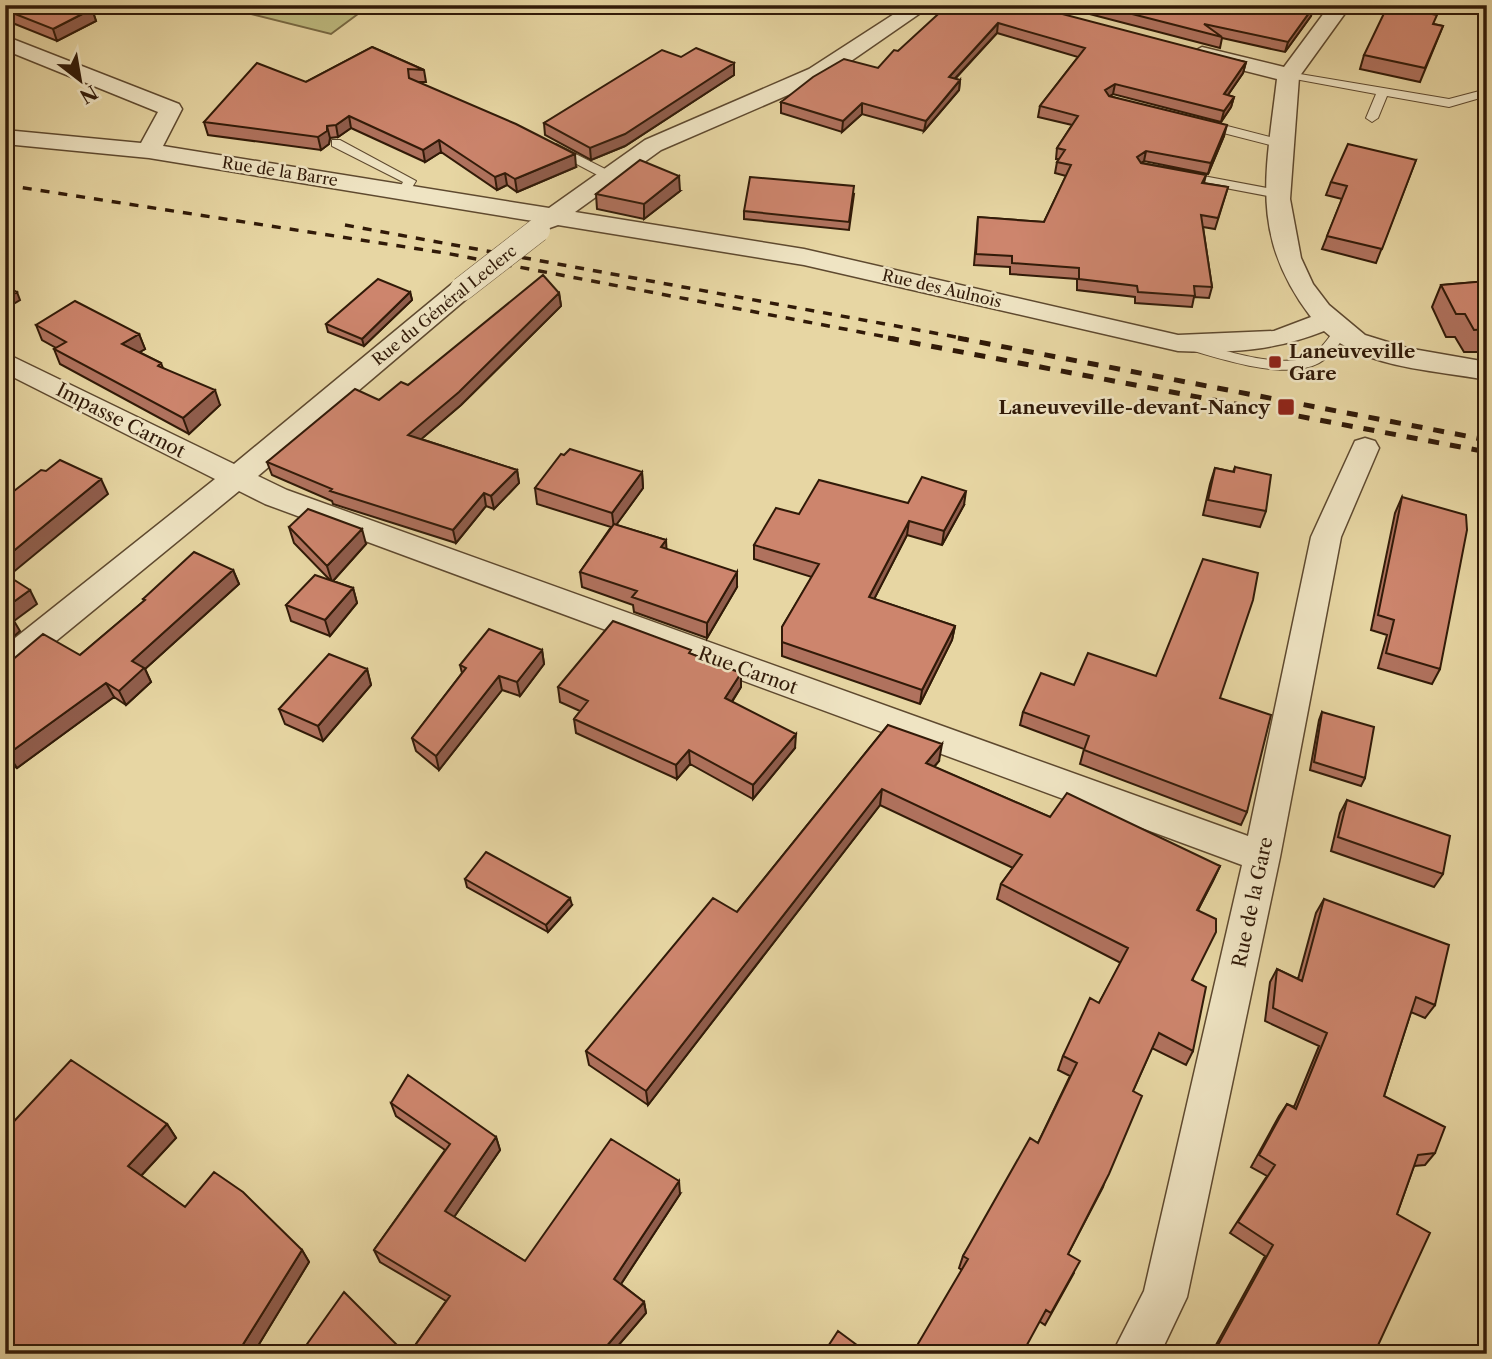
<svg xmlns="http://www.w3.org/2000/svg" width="1492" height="1359" font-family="'Libre Caslon Text',serif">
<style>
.green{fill:#bebb80;stroke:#786a44;stroke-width:2}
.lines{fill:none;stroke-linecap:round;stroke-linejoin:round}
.service-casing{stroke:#5e492f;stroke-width:2}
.minor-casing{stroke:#5e492f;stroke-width:3}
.service{fill:#efe4c3;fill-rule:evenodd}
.minor{fill:#efe4c3;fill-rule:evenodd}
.rail-far1{stroke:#311a08;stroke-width:3.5;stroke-dasharray:9 9;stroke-linecap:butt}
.rail{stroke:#311a08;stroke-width:5;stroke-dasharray:11 11;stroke-linecap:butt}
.minor-bridge-casing{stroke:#5e492f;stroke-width:25;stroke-linecap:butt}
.minor-bridge{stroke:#efe4c3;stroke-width:24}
.wall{fill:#b0725e;stroke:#311a08;stroke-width:2}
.shaded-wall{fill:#905d4c;stroke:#311a08;stroke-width:2}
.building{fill:#cd856d;stroke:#311a08;stroke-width:2}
.poi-dot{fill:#8f2418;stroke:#efe4c3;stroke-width:2.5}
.labels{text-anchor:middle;stroke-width:5;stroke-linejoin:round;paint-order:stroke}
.far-street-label{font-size:16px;fill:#311a08;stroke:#efe4c3}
.poi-label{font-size:19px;font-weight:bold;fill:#311a08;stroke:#efe4c3;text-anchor:start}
.street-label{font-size:19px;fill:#311a08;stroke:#efe4c3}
</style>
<rect width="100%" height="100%" fill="#e7d6a3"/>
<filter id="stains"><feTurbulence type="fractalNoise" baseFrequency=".00286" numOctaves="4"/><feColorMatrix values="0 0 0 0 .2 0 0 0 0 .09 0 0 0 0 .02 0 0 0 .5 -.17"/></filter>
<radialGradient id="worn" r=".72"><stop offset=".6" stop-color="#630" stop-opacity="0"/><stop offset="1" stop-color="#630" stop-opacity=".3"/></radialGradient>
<path class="green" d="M215,5H370L331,34Z"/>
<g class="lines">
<g class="service-casing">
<path id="service" d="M1288,72L1449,99L1487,89V96L1449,107L1387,96L1378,118L1372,122L1366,118L1376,94L1284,77L1282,75Z
M1204,120L1286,141L1288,144L1282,148L1200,127V121Z
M332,140H340L416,181L408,194H400L398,191L403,182L332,146Z
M556,144L613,173L615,176L605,179L552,151L550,148Z
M1182,172L1278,190L1284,194L1278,198L1178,179V173Z
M1341,327L1348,331C1340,343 1332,356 1319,363C1285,381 1222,359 1187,349L1185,346L1192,342C1222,349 1275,368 1305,358C1318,354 1328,339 1336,328Z"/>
</g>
<g class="minor-casing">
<path id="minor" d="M908,5H932L825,79L661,150L575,212L804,249L1178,335L1274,331L1311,317C1249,236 1266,173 1277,79L1194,58L1191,53L1202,47L1284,67L1330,5H1351L1299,77L1290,199L1301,258L1313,284L1329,305L1365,335L1407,348L1487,362V380C1435,370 1365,369 1324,331C1273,351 1233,353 1178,351L804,265L558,225L544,230L535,228L533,221L149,158L5,144V130L141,143L158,112L5,50V36L179,104L182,109L163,146L549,208L645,140L809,69Z
M462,281L471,283L475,289L471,295L258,476L287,490L1248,836L1311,537L1355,441L1365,438L1375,441L1379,448L1341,537L1280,857L1187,1297L1160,1354H1112L1144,1291L1242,865L265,504L239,491L17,673L5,676V646L215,479L5,373V353L234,464L453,283Z"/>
</g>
<use href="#service" class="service"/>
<use href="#minor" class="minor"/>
<path class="rail-far1" d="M5,185L445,253L897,339
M345,225L967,339"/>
<path class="rail" d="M888,338L1487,452
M958,338L1487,440"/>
<g class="minor-bridge-casing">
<path id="minor-bridge" d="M462,289L538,230"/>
</g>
<use href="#minor-bridge" class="minor-bridge"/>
</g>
<path class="wall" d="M5,5L92,9L96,21L57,41L5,20Z
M1055,5H1312L1311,16L1285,52L1222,38L1220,48Z
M972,7L1246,62L1243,73L1228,95L1234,97L1231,107L1221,122L1113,94L1110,96L1224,136L1208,174L1144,161L1141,163L1206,175L1204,183L1228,187L1215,229L1203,227L1212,287L1209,298L1194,297L1192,307L1135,303V297L1077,290V279L1010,274V267L974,265L978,217L1044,222L1066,176L1055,173L1057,162L1059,159H1056L1057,148L1072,125L1038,117L1040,106L1078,57L997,33L955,79L960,80L959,90L924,131L862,114L842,132L781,113V102L878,68L898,51Z
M1434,24L1443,26L1420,82L1360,69L1364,55Z
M372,47L424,70L426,82H417L576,167L517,192L507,185L497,190L441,152L425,162L351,128L338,137L330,138L329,144L321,150L208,135L204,122L306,82Z
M681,57L734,63V75L625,146L591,160L545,135L544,123Z
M1487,101V123L1480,118Z
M1416,160L1376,263L1322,249L1342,199L1326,195L1331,182Z
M680,191L644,219L597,209L596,194Z
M854,194L849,230L744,219V211Z
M1487,281V352H1464L1455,337H1446L1432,307L1441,285Z
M410,292L412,300L364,346L328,332L326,324Z
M559,293L561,306L461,405L421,439L517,470L519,483L494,509L486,506L456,543L333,504L332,501L272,475L267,462L379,400L408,385Z
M36,325L139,334L145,349L139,352L161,363L163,368L220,405L189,434L60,364L54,349L56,348L42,340Z
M1235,467L1266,511L1260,527L1203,515L1210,484L1215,468L1233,472Z
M642,472L643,488L616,525L666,540V549L737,587L707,638L634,612L633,605L582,587L580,572L611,527L537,504L535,488Z
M1402,497L1440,669L1432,684L1378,668L1387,635L1371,630L1395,513Z
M964,505L942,545L907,535L874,599L955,626L952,640L920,704L782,656V627L812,577L754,559V545L799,514Z
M289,527L366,544L333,581L353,588L357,603L330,636L291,621L286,605L331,581L294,543Z
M233,570L239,584L145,669L151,682L126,705L114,697L17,768L5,761V662L80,655L144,601L143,599Z
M542,650L544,664L520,696L502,690L439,770L416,751L412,738L462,673L460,665Z
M691,654L741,673V687L732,702L795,748L753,799L690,764L677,779L576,733L574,719L580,711L560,702L558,687Z
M367,669L371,685L323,741L285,724L279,709Z
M1074,685L1220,698L1247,812L1241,825L1080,764L1084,749L1020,725L1023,712Z
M1322,712L1365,778L1361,786L1310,770L1319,720Z
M888,725L939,761L934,767L1050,817L1220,866L1198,910L1193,980V1051L1186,1065L1152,1048L1133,1091L1103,1187L1068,1254L1074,1273L1045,1325L959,1268L963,1256L1038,1143L1070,1076L1058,1070L1063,1056L1099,1003L1121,963L997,899L1001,884L1013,868L880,805L648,1105L589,1065L586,1051L737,912Z
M1347,800L1443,874L1434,887L1331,851L1340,813Z
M465,879L572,905L548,932L467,887Z
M1324,899L1435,1005L1425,1018L1411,1012L1384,1096L1435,1153L1425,1165L1414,1166L1397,1214L1374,1354H1211L1265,1256L1230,1233L1267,1176L1251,1167L1279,1116L1287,1104L1294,1107L1319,1046L1265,1021L1270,982L1277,969L1298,979L1316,913Z
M391,1103L496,1137L500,1150L454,1217L525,1261L680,1194L621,1284L644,1302L646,1313L611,1354H409L446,1301L380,1262L374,1250L445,1150L396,1116Z
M167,1124L176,1138L141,1176L185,1207L302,1250L309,1262L253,1354H16L5,1347V1131Z"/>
<path class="shaded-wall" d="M1314,6L1311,16L1285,52L1288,42Z
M92,9L96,21L57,41L53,29Z
M998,23L997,33L947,87L949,77Z
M1246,62L1243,73L1221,105L1224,94Z
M734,63V75L625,146L591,160L590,148Z
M960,80L959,90L924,131L926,121Z
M1115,84L1113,94L1103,100L1105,90Z
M1234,97L1231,107L1221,122L1224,111Z
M862,103V114L842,132L843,121Z
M349,116L351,128L338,137L336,125Z
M1227,125L1224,136L1208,174L1211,163Z
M327,126L330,138L329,144L321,150L318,137Z
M439,140L441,152L425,162L423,150Z
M1146,151L1144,161L1134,167L1137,157Z
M575,154L576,167L517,192L515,179Z
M505,173L507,185L497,190L495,177Z
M679,176L680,191L644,219V204Z
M17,292L20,300L5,309V299Z
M410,292L412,300L364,346L362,339Z
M559,293L561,306L461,405L411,448L408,435Z
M139,334L145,349L128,359L122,344Z
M215,390L220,405L189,434L183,418Z
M517,470L519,483L494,509L491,496Z
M642,472L643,488L614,528L612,513Z
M101,479L108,494L5,579V558Z
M966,491L964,505L942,545L944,531Z
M484,493L486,506L456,543L453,530Z
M909,521L907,535L868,611L869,597Z
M362,529L366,544L332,582L327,566Z
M666,540L667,556L661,547Z
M233,570L239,584L145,669L151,682L126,705L119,691L132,661Z
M737,572V587L707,638V623Z
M353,588L357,603L330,636L325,620Z
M30,590L37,604L14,621L20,631L5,644V608Z
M955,626L952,640L920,704L922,690Z
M542,650L544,664L520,696L517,682Z
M367,669L371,685L323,741L318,726Z
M741,673V687L725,712V698Z
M499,676L502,690L439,770L436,756Z
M106,683L114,697L17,768L8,754Z
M796,734L795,748L753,799V785Z
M942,744L939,761L923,779L926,763Z
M689,750L690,764L677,779L676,765Z
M882,789L880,805L648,1105L646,1091Z
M1220,866L1213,881L1190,925L1197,910Z
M570,898L572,905L548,932L546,925Z
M167,1124L176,1138L138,1179L128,1166Z
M496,1137L500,1150L450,1223L445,1211Z
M679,1181L680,1194L617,1290L614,1279Z
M302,1250L309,1262L253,1354H237Z
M644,1302L646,1313L611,1354H600Z"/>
<path class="building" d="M5,5H83L92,9L53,29L5,10Z
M948,5H965L972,7L973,5H1028L1246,62L1224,94L1234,97L1224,111L1115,84L1105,90L1109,96L1227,125L1211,163L1146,151L1137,157L1141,163L1206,175L1202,183L1228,187L1218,218L1201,215L1212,287L1194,286L1195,296L1138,292L1137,286L1079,279V268L1012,263V256L976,254L978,217L1044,222L1071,165L1057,162L1065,150L1057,148L1078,116L1040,106L1085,48L998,23L949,77L960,80L926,121L862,103L843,121L781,102L813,77L844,59L878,68L894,50L898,51Z
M1097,5H1312L1314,6L1288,42L1204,24L1222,37Z
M1388,5L1437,15L1433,24L1443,26L1425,68L1364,55Z
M372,47L424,70L408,69L409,78L516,124L575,154L515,179L505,173L495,177L439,140L423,150L349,116L336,125L327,126V131L318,137L204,122L257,63L306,82Z
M696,48L734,63L625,134L590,148L544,123L662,50L681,57Z
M1348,144L1416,160L1382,249L1327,236L1347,186L1331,182Z
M640,160L679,176L644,204L596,194Z
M750,177L854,186L849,222L744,211Z
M543,275L559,293L459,392L408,435L517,470L491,496L484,493L453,530L330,491L332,489L267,462L355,389L379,400L401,382L408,385Z
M378,279L410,292L362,339L326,324Z
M1487,281V329L1474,330L1465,314H1456L1441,285Z
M5,286L17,292L5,299Z
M75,301L139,334L122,344L161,363L158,366L215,390L183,418L54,349L66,342L36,325Z
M570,449L642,472L612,513L535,488L561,454L564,455Z
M60,460L101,479L5,558V498L41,470L46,471Z
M1235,467L1271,475L1266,511L1208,500L1215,468L1234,472Z
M922,477L966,491L944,531L909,521L869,597L955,626L922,690L782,642V627L819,564L754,545L776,508L799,514L819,480L908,503Z
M1402,497L1466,515L1467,530L1440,669L1386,653L1394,620L1378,615Z
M308,509L362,529L327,566L289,527Z
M614,524L666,540L661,547L737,572L707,623L632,597L637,591L580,572Z
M194,552L233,570L132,661L144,668L119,691L106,683L8,754L5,753V662L11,661L43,634L80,655L145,600L143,599Z
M1203,559L1258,573L1253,600L1220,698L1271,715L1247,812L1084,750L1089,736L1023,712L1041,673L1074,685L1088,653L1156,676Z
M5,574L30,590L5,608Z
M315,575L353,588L325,620L286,605Z
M5,613L12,617L5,622Z
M613,621L691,650L689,653L741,673L725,698L796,734L753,785L689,750L676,765L574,719L588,701L558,687Z
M489,629L542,650L517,682L499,676L436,756L412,738L466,668L460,665Z
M329,654L367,669L318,726L279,709Z
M1322,712L1374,727L1365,778L1314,762Z
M888,725L942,744L926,763L1050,817L1067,793L1220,866L1197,910L1216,919V932L1192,980L1206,987L1193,1051L1159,1033L1133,1091L1142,1096L1109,1174L1068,1254L1080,1261L1051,1313L1046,1310L1022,1354H912L968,1259L963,1256L1030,1138L1038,1143L1077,1063L1063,1056L1090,998L1099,1003L1128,948L1001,884L1022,855L882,789L646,1091L586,1051L713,898L737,912Z
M1347,800L1450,836L1443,874L1338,837Z
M486,852L570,898L546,925L465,879Z
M1324,899L1449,945L1435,1005L1416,997L1384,1096L1445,1127L1435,1153L1418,1155L1397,1214L1430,1233L1374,1354H1213L1273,1245L1238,1222L1275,1165L1259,1155L1287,1104L1296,1109L1327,1033L1273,1008L1277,969L1302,981Z
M71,1060L167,1124L128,1166L185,1207L214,1172L243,1192L302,1250L237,1354H20L5,1345V1131Z
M408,1075L496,1137L445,1211L525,1261L611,1139L679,1181L614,1279L644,1302L600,1354H409L450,1296L374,1250L450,1144L391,1103Z
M344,1292L406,1354H300Z
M838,1331L869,1354H823Z"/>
<g class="poi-dot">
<rect x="1268" y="355" width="14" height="14" rx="3.5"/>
<rect x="1277" y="398" width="18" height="18" rx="3.5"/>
</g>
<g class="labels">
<g class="far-street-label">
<text transform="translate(280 171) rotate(9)" y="6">Rue de la Barre</text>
<text transform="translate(942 288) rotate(13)" y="6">Rue des Aulnois</text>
<text transform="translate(444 305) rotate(-39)" y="6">Rue du Général Leclerc</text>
</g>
<g class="poi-label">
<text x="1289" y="358">Laneuveville<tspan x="1289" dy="22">Gare</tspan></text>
<text x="1270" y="414" text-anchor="end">Laneuveville-devant-Nancy</text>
</g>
<g class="street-label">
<text transform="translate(121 420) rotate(27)" y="7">Impasse Carnot</text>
<text transform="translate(748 670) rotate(20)" y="7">Rue Carnot</text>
<text transform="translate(1252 902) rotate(-78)" y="7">Rue de la Gare</text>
</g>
</g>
<rect width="1492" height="1359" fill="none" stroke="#e7d6a3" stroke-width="28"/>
<rect x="7" y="7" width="1478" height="1345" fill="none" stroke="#311a08" stroke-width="3.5"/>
<rect x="14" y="14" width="1464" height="1331" fill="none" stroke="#311a08" stroke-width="2"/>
<g transform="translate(80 80) rotate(149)" stroke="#efe4c3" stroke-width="5" paint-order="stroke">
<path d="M0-5L12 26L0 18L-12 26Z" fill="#311a08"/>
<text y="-10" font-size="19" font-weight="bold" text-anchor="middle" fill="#311a08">N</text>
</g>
<rect width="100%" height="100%" filter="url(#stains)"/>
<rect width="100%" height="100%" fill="url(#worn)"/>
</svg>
